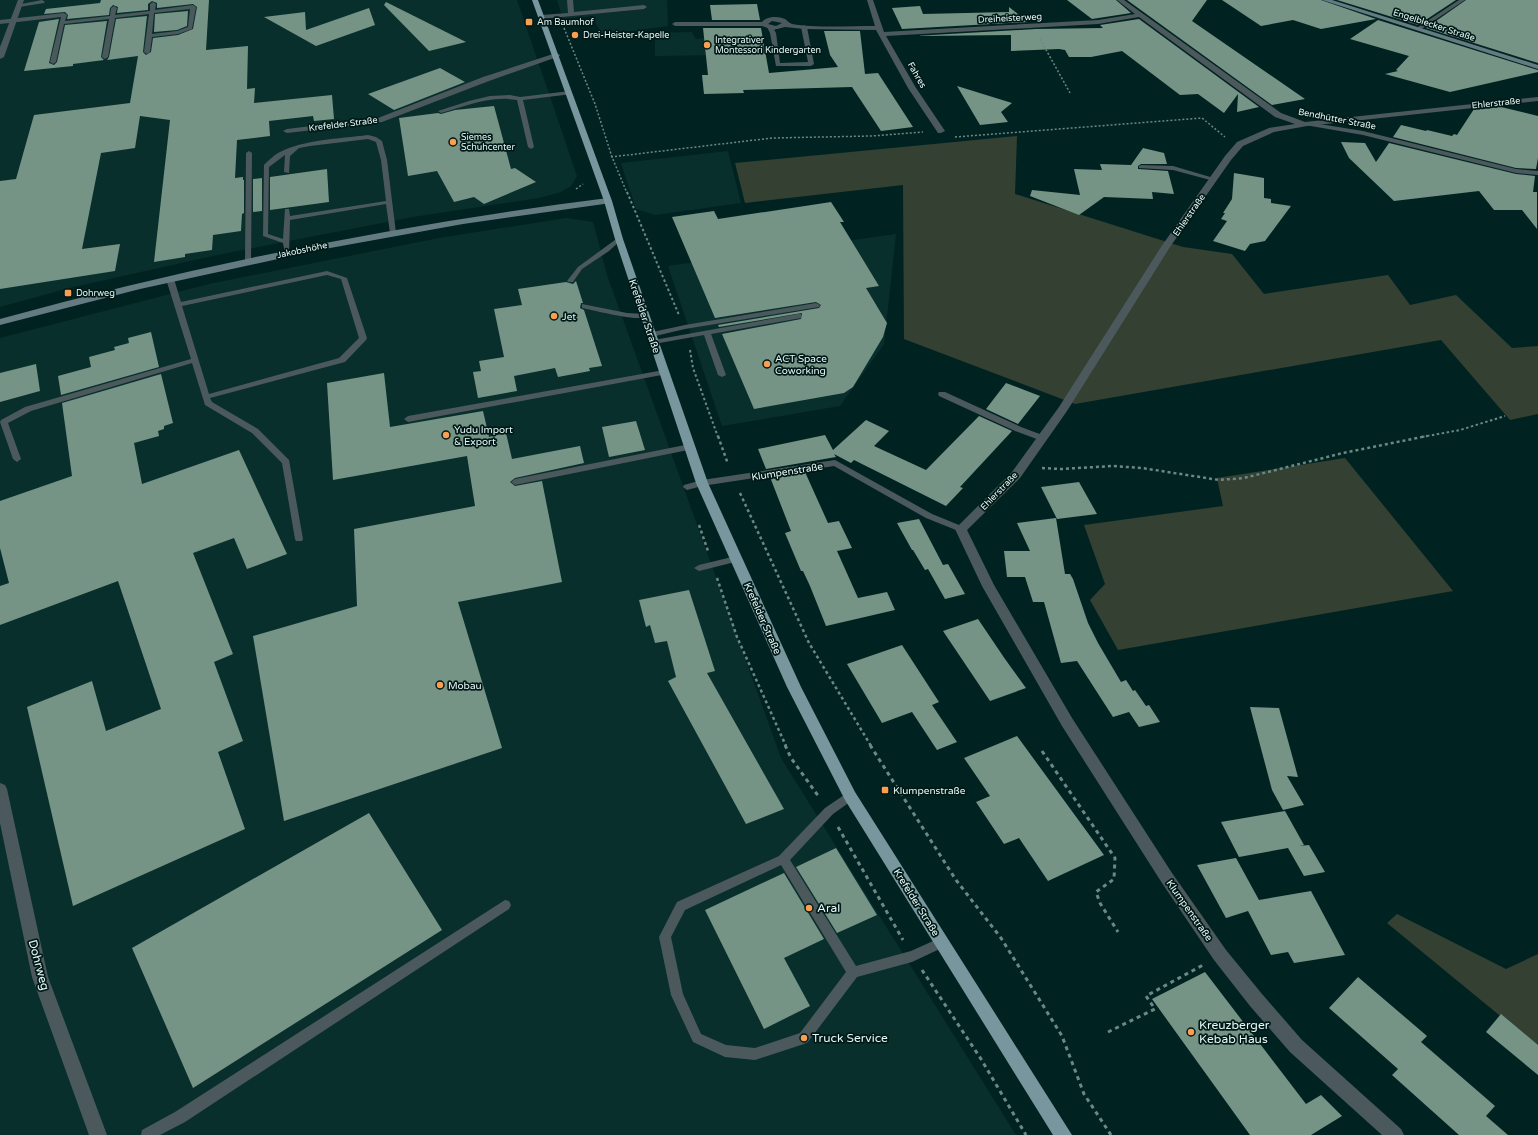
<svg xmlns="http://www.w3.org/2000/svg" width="1538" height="1135" font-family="'Varela Round',sans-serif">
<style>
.built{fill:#092f2d}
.green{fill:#344031}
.building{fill:#759485}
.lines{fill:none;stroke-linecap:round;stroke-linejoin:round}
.path-far3{stroke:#6c8886;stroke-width:1.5;stroke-dasharray:2 2;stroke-linecap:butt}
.path-far2{stroke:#6c8886;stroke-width:2;stroke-dasharray:2.5 2.5;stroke-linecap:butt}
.path-far1{stroke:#6c8886;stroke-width:2.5;stroke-dasharray:3 3;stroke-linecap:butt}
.path{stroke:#6c8886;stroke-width:3;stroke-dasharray:4 4;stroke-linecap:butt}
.lane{fill:#4b595d;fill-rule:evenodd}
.street{fill:#4b595d;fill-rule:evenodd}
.secondary{fill:#657b82;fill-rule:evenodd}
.primary{fill:#78969e;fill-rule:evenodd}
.poi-dot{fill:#fa9f4f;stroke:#001917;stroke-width:1.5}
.labels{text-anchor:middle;stroke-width:3.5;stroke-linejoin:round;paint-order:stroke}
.far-street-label{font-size:9px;fill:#e5f9f7;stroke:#001917}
.far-poi-label{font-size:9px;fill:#e5f9f7;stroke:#001917;text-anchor:start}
.poi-label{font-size:10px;fill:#e5f9f7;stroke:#001917;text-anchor:start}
.street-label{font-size:10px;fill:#e5f9f7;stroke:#001917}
.near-poi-label{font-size:12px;fill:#e5f9f7;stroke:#001917;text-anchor:start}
.near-street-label{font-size:12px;fill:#e5f9f7;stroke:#001917}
</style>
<rect width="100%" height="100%" fill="#002322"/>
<path class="built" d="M0,0H517L577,176L571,186L561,192L539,198L413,217L217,255L69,288L0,307Z
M557,0H667L668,26L602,35L592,16L563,19Z
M692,32L696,39L704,38L717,55L655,56V33Z
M728,151L741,203L655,215L636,209L621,163Z
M566,218L593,222L607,275L781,758L1016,1135H0V338L209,284L439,238Z
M896,234L884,344L840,406L722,426L668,266Z"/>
<path class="green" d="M1017,136L1015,194L1183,247L1232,254L1264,294L1388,275L1410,305L1456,295L1512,348L1538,346V414L1510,420L1441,340L1075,404L904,339L903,185L745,203L735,163Z
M1345,458L1453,591L1118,650L1090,600L1105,584L1084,525L1223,506L1217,478Z
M1397,914L1506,969L1538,954V1047L1387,923Z"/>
<path class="building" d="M101,0H209L206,50L248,46L247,89L255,88L254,103L332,95L334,119L314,121L313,116L269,121L270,136L237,140L235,178L243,177V180H244V213L242,214L241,231L213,235L212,250L185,254V257L154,262L170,120L140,116L135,148L101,153L82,249L120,244L115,271L0,289V181L16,179L34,115L130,103L138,56L107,60L109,57L116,19L147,16L143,52L146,55L151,52L153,38L178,35L193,29L197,7L193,4L157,8V3L152,1L148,4V10L117,13L118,7L113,5L110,8L109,15L67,19L68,15L65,12L44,14L46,9L100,3Z
M1067,0H1116L1131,13L1092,19Z
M1127,0H1207L1192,21L1305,99L1272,105Z
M1222,0H1321L1376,19L1321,29L1293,20L1261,26Z
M1337,0H1456L1418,25Z
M1466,0H1538V63L1426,28Z
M386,2L466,42L429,51L384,5Z
M757,4L760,20H712L710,5Z
M920,6L923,14L1009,12V7L1028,22L902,29L892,8Z
M369,8L375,25L316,46L264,17L305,12L306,30Z
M188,11L187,26L177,30L154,32L155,14Z
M59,19L49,63L54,65L57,62L65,25L107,21L101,57L104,60L73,64V66L24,71L39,22Z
M1139,19L1259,107L1237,112L1238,94L1224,113L1198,94L1180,95L1122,51L1091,57H1069L1065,50L1059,49L1011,51V35L915,36L1036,29L1103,28L1100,25Z
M1378,20L1538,70V72L1450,92L1385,74L1398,71L1396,70L1409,56L1350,39Z
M703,28H761L769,73L838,67L830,55L824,31H860L865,74L878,73L913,127L881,131L852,87L743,90L744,93L704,94L702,75H708Z
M440,68L465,82L394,110L368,94Z
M957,86L1012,103L1001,112L1008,122L980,125Z
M494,106L511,169L515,168L536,182L484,204L474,197L454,202L437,171L408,176L399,118L438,113L441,114L455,110Z
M1501,107L1538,116V158L1536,169L1516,168L1393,137L1401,125L1426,131L1427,130L1452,136L1454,134L1457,135L1474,109Z
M1341,142L1365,143L1376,162L1389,143L1516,174L1535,176L1533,192H1537V229L1522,210H1494L1479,191L1394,201L1349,158Z
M1143,148L1164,153L1167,164H1141L1138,166V169L1168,171L1174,194L1152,192L1153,199L1104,197L1079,215L1030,196L1032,190L1080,195L1074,169L1102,170L1100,164L1131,165Z
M327,169L329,202L270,210V177Z
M1234,173L1264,178V198L1271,199V203L1291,206L1265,241L1250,244L1245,251L1213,241L1227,221L1221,219L1225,213H1223L1232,199Z
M262,178V211L253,212V179Z
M831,202L844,222H840L879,286L866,288L887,323L883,337L853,387L844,393L754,409L722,334L801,319L802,313L719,327L718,325L819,308L821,305L816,302L715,318L672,217L714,211L718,219Z
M576,281L583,303H581L580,308L584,310L602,366L589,368L590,371L558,377L555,368L514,376L517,391L478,398L473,372L481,371L479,361L504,357L494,309L522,305L518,289L566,282L573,284Z
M151,332L159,367L61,395L58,376L91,367L89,357L115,350L114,347L129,343L128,338Z
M36,364L40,391L0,402V373Z
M384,373L390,427L483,411L489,437L506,433L512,459L580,446L584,463L515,478L510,482L515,486L542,481L562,582L458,602L502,748L284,821L253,636L357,606L354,529L475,506L467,456L333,480L327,383Z
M161,374L173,423L164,426V429L158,431L159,436L134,443L142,484L239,450L287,554L247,569L234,538L193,553L233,654L214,662L243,741L218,752L245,829L73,906L27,707L92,681L106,731L161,709L118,581L0,625V586L9,583L0,548V501L72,476L62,403Z
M1006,383L1040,396L1018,424L986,409Z
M979,416L1012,431L960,487L963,488L946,506L854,460L851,463L834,454L836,457L766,469L758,449L825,435L833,450L866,420L889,431L874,446L926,470Z
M636,421L645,450L609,457L602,427Z
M805,472L828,523L839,521L852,548L837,551L858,598L887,592L895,610L826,626L810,586L803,571H801L785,533L791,531L770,477Z
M1079,482L1097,514L1057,519L1041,487Z
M1056,518L1065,574H1070L1073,579L1088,623L1098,643L1121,682L1126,680L1133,691L1135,690L1146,706L1149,705L1160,722L1139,727L1129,712L1113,717L1077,661L1061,663L1044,602H1033L1025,577H1007L1004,551H1030L1017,523Z
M919,519L943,565L948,564L965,594L945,599L928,569L925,570L913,550H912L897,523Z
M689,590L715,671L707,673L784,809L746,824L668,681L676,677L667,641L655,643L650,625L646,627L639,600Z
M978,619L1005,659L1026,688L990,701L943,631Z
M902,645L939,702L932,705L957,742L937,750L912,712L882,723L847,664Z
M1250,707L1279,708L1298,777L1287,776L1304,805L1283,810L1272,790Z
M1017,736L1104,855L1048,881L1019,838L1004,844L976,802L990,796L964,758Z
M1285,811L1304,845L1299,846L1309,845L1325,872L1304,876L1288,848L1239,857L1221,822Z
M369,813L442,930L193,1088L132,948Z
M836,848L877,915L837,933L796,867Z
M1236,858L1259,900L1311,891L1345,955L1294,963L1288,952L1271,955L1248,911L1226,918L1197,865Z
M784,873L824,939L784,958L810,1006L764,1029L705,910Z
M1205,972L1306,1104L1321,1095L1342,1116L1311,1135H1250L1152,999Z
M1358,977L1427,1036L1421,1042L1495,1106L1486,1116L1508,1135H1459L1392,1075L1398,1069L1329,1008Z
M1501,1014L1538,1045V1075L1486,1032Z"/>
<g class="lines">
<path class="path-far3" d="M564,28L595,104L612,157L627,193
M1040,39L1070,93
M955,137L1202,118L1225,137
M611,157L772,138L872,136L923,132
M576,189L583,184"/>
<path class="path-far2" d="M627,192L679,315
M690,350L693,368L718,437
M1422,437L1460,430L1505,416"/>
<path class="path-far1" d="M718,436L728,464
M1042,468L1061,469L1113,466L1142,468L1219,480L1244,478L1343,453L1427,436
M740,493L809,643L871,746
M699,525L708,551
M717,578L737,637L786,746"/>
<path class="path" d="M785,745L791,758L819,797
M870,745L956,880L1001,938L1062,1036L1084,1094L1111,1135
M1042,751L1115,858L1114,879L1096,892L1100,903L1118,932
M838,827L903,940
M922,970L981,1059L1026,1135
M1108,1032L1155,1009L1146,996L1203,965"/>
<path class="lane" d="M42,0L45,2L44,3L19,7L16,5Z
M567,0H573L574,12L644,5L647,7L644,9L541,19L538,17L541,15L568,13Z
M1459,0H1465L1420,30L1415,29Z
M153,2L156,4L155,10L193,5L196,7L192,29L178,34L152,37L150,52L147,54L144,52L149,14L115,18L108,57L105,59L102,57L109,19L64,24L56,62L53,64L50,62L61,17L0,24V20L64,13L67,15L65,21L110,16L111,8L114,6L117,8L115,15L150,11V4ZM190,9L188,27L177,31L152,34L154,13Z
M804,25L807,27L814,64L811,66H776L770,33L767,27L772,26L776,33L780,63L808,62L801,27Z
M570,91L572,92V94L523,100L534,147L531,149L528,147L517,100C490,95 467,106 441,113L438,111L469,101L490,96L510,95L520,97Z
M1307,122L1363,131L1516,169L1538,171V175L1516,173L1363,135L1305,125L1304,124Z
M368,135L376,137L382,141L387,160L396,233L395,234H391L390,233L386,204L290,220L289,254H285L283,243L263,236L264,165C268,161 273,156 278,153C305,139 338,139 368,135ZM368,139L376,142L381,160L386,201L290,216L289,209H285L283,239L268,234L269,167L285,155L284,172L289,173L290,156L299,148L310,146Z
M249,151L252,153L251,262L248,264L245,262L246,153Z
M1141,165L1173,166L1217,179L1214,181L1173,170L1139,168V166Z
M619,237L622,239L609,251L582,269L573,282H569L567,281L578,267Z
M327,271L347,278L367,338L366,340L345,362L210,398L212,402L258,429L289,460L303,539L302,541H296L295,539L282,463L252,433L205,405L192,363L31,411L8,423L21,459L17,462L13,459L0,422L1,420L25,407L191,359L166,279L168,278H172L174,279L181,302ZM327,275L341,279L359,338L339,358L209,394L182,306Z
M816,303L820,305L819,307L685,329L651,337L647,335L648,333L685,325Z
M582,304L627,313L645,314L649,316C640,323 594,310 582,308Z
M798,314H801V318L711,334L726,375L722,377L718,375L704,335L654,344L650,342L654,340Z
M664,370L668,372L667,374L408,422L404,419L408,416Z
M939,392H945L1021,427L1045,436L1046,438L1042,441L1015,431L939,396L938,394Z
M690,444L693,445L694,447L693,449L515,485L511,482L515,479Z
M835,460L932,514L964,527L965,529L961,532L926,518L834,466L702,486L687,490L683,487L684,485L702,480Z
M736,556L740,559L739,561L699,571L694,568L699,565Z
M850,791L854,793L855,796L854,799L833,814L790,860L856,966L911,951L942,937L946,938L948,942L946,946L912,962L857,977L808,1042L804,1044L755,1060L725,1057L693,1042L671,995L659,937L677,902L779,856L825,808ZM781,865L846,972L800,1033L755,1048L726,1045L701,1034L683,994L671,937L685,910Z
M505,900L509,901L511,905L509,909L185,1122L160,1135H141L142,1130L175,1112Z"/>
<path class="street" d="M18,0H24L4,57L0,59V47Z
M867,0H873L884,32L1098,20L1135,14L1117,0H1124L1281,113L1305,122L1538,97V101L1307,126L1274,132L1243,146L1231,160L1170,247L1067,411L1020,478L967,530L994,585L1072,718L1172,873L1226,950L1262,994L1302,1040L1401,1129L1404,1135H1382L1290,1052L1250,1006L1214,960L1162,883L1062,726L982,586L955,529L1012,472L1059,407L1161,247L1225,156L1237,142L1269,128L1295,124L1275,117L1139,17L1098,24L886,36L916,88L945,131L941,133H938L908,88L876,30L804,29L785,27L773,30L762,26H675L672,24L675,22H762C767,16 778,16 785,19C788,21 789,23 792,24C815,28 850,26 875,26ZM772,21L782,23L776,26L768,24Z
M553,54H559L560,56L489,81L382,122L287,133L283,131L287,129L378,118L483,77Z
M0,783L5,785L7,789L48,977L107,1135H89L32,977L0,823Z"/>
<path class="secondary" d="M1322,0H1332L1538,65V69Z
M608,198L612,201L611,203L463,224L319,250L140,289L0,325V319C199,264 403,224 608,198Z"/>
<path class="primary" d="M532,0H538L612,201L623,239L708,483L801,687L855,792L1072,1135H1053L845,800L787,687L696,483L615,239L604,201Z"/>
</g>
<g class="poi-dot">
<rect x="525" y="18" width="8" height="8" rx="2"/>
<circle cx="575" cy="35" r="4"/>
<circle cx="707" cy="45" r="4"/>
<circle cx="453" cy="142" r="4"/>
<rect x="64" y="289" width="8" height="8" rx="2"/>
<circle cx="554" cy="316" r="4"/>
<circle cx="767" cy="364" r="4"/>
<circle cx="446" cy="435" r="4"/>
<circle cx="440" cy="685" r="4"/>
<rect x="881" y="786" width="8" height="8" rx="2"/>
<circle cx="809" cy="908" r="4"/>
<circle cx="1191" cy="1032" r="4"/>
<circle cx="804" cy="1038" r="4"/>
</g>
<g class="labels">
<g class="far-street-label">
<text transform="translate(1010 18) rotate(-3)" y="3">Dreiheisterweg</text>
<text transform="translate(1434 25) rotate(18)" y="3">Engelblecker Straße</text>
<text transform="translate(917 75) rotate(60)" y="3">Fahres</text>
<text transform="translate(1496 103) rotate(-6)" y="3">Ehlerstraße</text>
<text transform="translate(1337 119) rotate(11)" y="3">Bendhütter Straße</text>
<text transform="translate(343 124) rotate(-7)" y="3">Krefelder Straße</text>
<text transform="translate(1189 215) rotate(-55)" y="3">Ehlerstraße</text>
<text transform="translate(302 250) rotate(-12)" y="3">Jakobshöhe</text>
<text transform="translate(999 491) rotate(-46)" y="3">Ehlerstraße</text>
</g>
<g class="far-poi-label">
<text x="537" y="25">Am Baumhof</text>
<text x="583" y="38">Drei-Heister-Kapelle</text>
<text x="715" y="43">Integrativer<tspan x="715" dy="10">Montessori Kindergarten</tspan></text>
<text x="461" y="140">Siemes<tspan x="461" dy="10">Schuhcenter</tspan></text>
<text x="76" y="296">Dohrweg</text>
</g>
<g class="poi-label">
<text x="562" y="320">Jet</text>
<text x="775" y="362">ACT Space<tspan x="775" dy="12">Coworking</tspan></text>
<text x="454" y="433">Yudu Import<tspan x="454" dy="12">&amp; Export</tspan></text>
<text x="448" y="689">Mobau</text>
<text x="893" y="794">Klumpenstraße</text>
</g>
<g class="street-label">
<text transform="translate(645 316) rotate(71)" y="4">Krefelder Straße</text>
<text transform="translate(787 471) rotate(-9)" y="4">Klumpenstraße</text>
<text transform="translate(763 618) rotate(66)" y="4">Krefelder Straße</text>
<text transform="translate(917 902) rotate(58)" y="4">Krefelder Straße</text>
<text transform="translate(1190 910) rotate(55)" y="4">Klumpenstraße</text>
</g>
<g class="near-poi-label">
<text x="817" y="912">Aral</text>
<text x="1199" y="1029">Kreuzberger<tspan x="1199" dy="14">Kebab Haus</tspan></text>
<text x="812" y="1042">Truck Service</text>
</g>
<g class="near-street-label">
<text transform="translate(39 965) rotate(75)" y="4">Dohrweg</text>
</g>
</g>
</svg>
